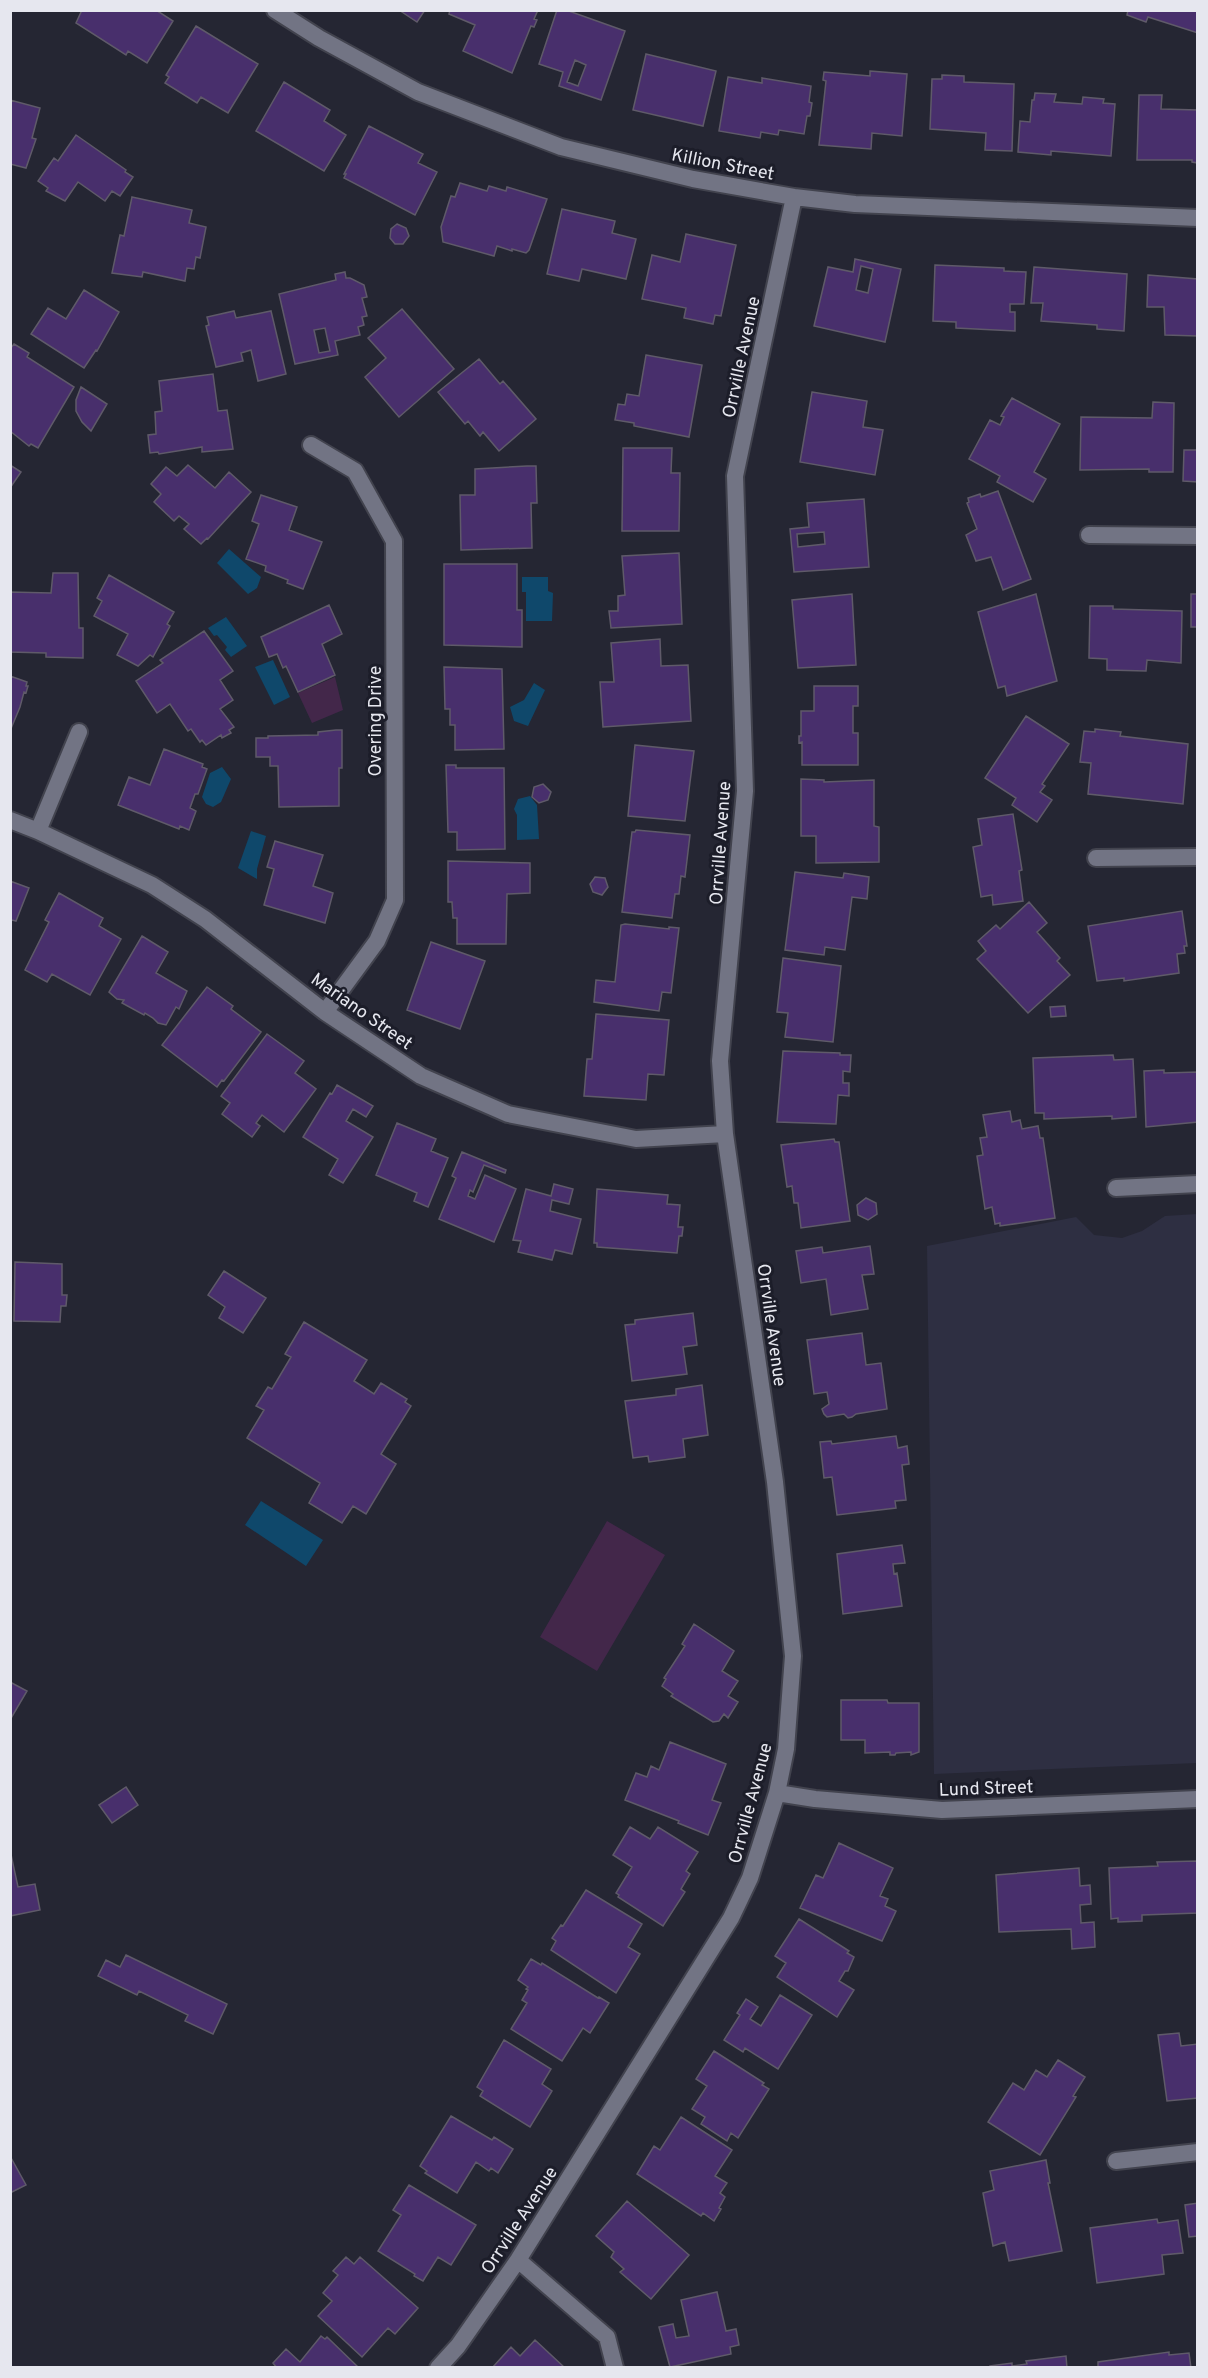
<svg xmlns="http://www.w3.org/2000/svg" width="1208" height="2378" font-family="Overpass,sans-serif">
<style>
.built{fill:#2e2f42}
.green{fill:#43274a}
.water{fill:#0f486b}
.building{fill:#482f6c;stroke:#5f5a69;stroke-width:1.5;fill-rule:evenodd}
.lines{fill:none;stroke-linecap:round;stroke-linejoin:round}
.minor-casing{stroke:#42434e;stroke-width:20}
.minor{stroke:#727484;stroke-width:16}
.labels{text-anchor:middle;stroke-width:6;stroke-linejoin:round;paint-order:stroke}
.street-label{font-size:18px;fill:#e6e7ef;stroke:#1c1d29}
</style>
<rect width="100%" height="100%" fill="#252633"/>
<path class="built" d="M1197,1214V1763L934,1774L927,1246L1076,1217L1094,1235L1122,1238L1142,1231L1165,1216Z"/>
<path class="green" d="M335,677L343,710L312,723L298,693Z
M607,1521L665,1555L597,1671L540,1637Z"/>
<path class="water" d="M229,549L261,577L257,588L248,594L217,563Z
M522,577H548V591L553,593L552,621H526V592H522Z
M226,617L247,646L231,657L225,650L227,647L217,635L214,636L208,628Z
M273,660L290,697L274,705L255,667Z
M534,683L545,690L528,726L514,721L510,707L524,700Z
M222,767L231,779L221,802L213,807L206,804L202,797L210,773Z
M530,796L537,805L539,839L517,840V815L514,809L518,799Z
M251,831L266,836L257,869V879L238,868Z
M261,1501L323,1540L306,1566L245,1525Z"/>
<path class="building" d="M82,10H156L173,21L147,63L128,51L126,55L76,23Z
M399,10H425L417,22Z
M450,10H538L534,19L537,20L534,27L531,26L512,73L463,51L475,25L449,14Z
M557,10H566L625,31L601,100L559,86L563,72L539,64ZM575,60L586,65L578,86L567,82Z
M1128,10H1198V33L1148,17L1146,22L1127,15Z
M196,26L258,64L228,113L201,97L197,103L165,83L169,77L166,75Z
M646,54L716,71L703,126L633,110Z
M870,71L907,74L902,136L872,133L871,149L819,145L826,81L823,80L824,72L870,76Z
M942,75L964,76V82L1014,84L1012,151L985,150L986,133L930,129L932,79H942Z
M728,77L762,83V78L811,86L809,102L812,103L810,116H807L804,134L779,130L778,135L761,132L760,138L719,131Z
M284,82L330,110L324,121L346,135L324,171L256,131Z
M1035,93L1056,94L1054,102L1082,104L1083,97L1104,99L1103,103L1115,104L1111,156L1051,151V155L1018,152L1020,121L1030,122L1032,100H1034Z
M1139,95H1162L1161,109L1198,110V163L1192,162V160H1137Z
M10,100L40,108L32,138L36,139L26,168L10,164Z
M369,126L423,154L418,163L437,172L415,215L344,178L346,174H344Z
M76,135L126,170L125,172L133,177L120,196L112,191L105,201L78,182L65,201L46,191L48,188L38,181L54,158L58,161Z
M460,183L487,191L489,186L506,191L507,187L547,199L529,250L526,253L512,249V251L497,246L494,256L443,242L441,227L451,196L455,197Z
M132,197L192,210L189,223L206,227L200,258L196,257L194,269L187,268L185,281L143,272L142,277L112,273L120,235L124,236Z
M562,209L615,221L612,233L636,239L626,279L582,269L579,281L547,274Z
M397,224L406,228L409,236L403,244H395L390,238L391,229Z
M686,234L736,245L721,316L715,315L713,324L684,318L686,308L642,299L652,255L680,262Z
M855,259L901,269L885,342L814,326L828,267L853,272ZM861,266L873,269L868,293L856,290Z
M935,265L1004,268V271L1026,272L1024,304H1010V312H1015V331L956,328V322L933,321Z
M1034,267L1127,274L1124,331L1097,329V325L1041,321L1043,303H1031Z
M345,272L346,278H350L364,285L367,297L362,298L367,316L362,317L364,325L358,327L360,335L335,341L338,355L295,364L279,294L336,280L335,274ZM325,328L330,351L319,353L314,330Z
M1148,275L1198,279V336L1165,335L1164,307H1147Z
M84,290L119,312L97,351L96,350L84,368L31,334L48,308L66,319Z
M402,309L454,369L399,417L365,377L386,358L368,338Z
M234,311L236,318L271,311L286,374L258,381L251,350L241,353L243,361L216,367L206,326L209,325L207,317Z
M14,344L29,353L27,357L74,387L38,448L31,444L29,446L10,431V349Z
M646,355L702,365L689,437L634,426V423L615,420L618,404L625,405L627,394L639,396Z
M479,359L500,384L503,381L536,419L499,451L483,432L480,436L468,421L465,424L438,392Z
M213,374L218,411L227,410L233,449L202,452V447L159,454L158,452L150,453L148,435L156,434L155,412L162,411L159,381Z
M81,387L107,404L91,431L82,422L76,411V400Z
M812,392L867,401L863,427L883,430L875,475L800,462Z
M1012,398L1060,424L1034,472L1046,479L1033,502L997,482L1000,476L969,459L990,420L1000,425L1004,417L1001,416Z
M1153,402L1174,403L1173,472H1149V469L1080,470L1081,417L1152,418Z
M623,448H672L671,473H680L679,531H622Z
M1184,450H1198V482L1183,481Z
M10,465L21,472L10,488Z
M188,465L215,488L229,472L251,492L208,539L207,538L201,544L184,529L189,524L179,516L174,521L154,502L161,494L151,484L166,467L177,476Z
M527,466H536L537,503H531L532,548L461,550L460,495H475V469Z
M998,491L1031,579L1003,590L991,557L976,561L966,535L977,529L967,503L969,502L968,498L980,494L981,497Z
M261,495L297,507L289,530L322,542L303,589L287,583L288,580L265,571L266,566L246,559L259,524L252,521Z
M864,499L869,567L794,572L790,529L809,527L807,503ZM824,532L825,544L798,547L797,534Z
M679,553L682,624L611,628L609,611H618V596L625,595L622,556Z
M444,564H517V610H522V647L444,645Z
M53,573H78L79,628H83V658L46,657V653L10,652V592L51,593Z
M109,575L174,612L167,624L170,626L153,657L150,655L138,666L117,655L128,634L94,616L102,601L97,598Z
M852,594L856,665L798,668L792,600Z
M1036,594L1057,681L1007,696L1005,686L998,688L978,612Z
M1191,594H1198V627H1191Z
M329,605L342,634L322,644L335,675L298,692L286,666L283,668L277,654L269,657L261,637Z
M1090,606H1113V609L1182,611L1181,663L1147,660L1146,671L1107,670V659L1089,658Z
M204,631L233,671L220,680L233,700L220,709L234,727L229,730L231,733L222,738L221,735L206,745L202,740L200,742L191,729L188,731L170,704L157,713L136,681L163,663L160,660Z
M660,639L661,666L688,665L691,721L603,727L600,682H614L611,643Z
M444,667L502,669L504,749L455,750V725H450V709H445Z
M10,676L27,682L26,686H28L26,693L24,692L20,707L10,731Z
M814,686H858V706H853V733H858V765H802V742L799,743V736H801V711H814Z
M1026,716L1069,744L1042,784L1045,786L1040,792L1052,800L1037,822L1012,805L1016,798L985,778Z
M1095,729L1121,732L1120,736L1188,744L1183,804L1088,794L1091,763L1080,762L1084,731L1095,732Z
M336,730H342V768H339V806L279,807L278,766H270V757H256V738H268V736L318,735V732Z
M635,745L694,751L685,821L628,816Z
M164,749L203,764L202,767L207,769L198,794H195L190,808L196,811L189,830L180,826L179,829L118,805L129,777L150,785Z
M446,765H456V768H504L505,849L457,850V832H448Z
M801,779L824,780V782L874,780V826L879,827V862L816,863V836H801Z
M543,784L551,792L548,800L539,803L532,797L534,787Z
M1013,814L1022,870L1019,871L1023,901L993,905L992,895L981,897L973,847L982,845L978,819Z
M636,830L690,835L685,877L681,876L679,894H675L672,918L622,912L632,832H635Z
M275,841L323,855L313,886L333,893L325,923L264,905L274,869L267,867Z
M448,861L530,863V893L507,894L506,944H457V918H453L452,902H448Z
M795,872L843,878L844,873L869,877L867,899L852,897L845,950L825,947L824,955L785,950Z
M595,877L605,878L608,887L602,895L593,892L590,884Z
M10,881L29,888L16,921L12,920L10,923Z
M59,893L103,918L99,926L121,939L90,995L52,974L47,982L25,970L49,922L45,920Z
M1029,902L1047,923L1037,932L1060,958L1057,961L1070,975L1028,1013L977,959L986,951L978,941L996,925L1000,929Z
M1182,911L1187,946H1184L1185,953L1177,954L1179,973L1124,981V978L1097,981L1088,926Z
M625,924L669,929V927L679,928L671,993L662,992L659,1011L594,1002L596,980L615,982L621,925Z
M142,936L168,952L156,973L187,991L179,1009L176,1007L166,1025L158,1023L153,1018L145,1013L144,1015L122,1003L124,1000L117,999L109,992Z
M431,942L485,961L460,1029L407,1010Z
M783,958L841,966L833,1042L785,1037L788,1013L777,1012Z
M207,987L233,1006L231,1009L261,1032L224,1081L222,1080L217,1087L162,1045Z
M1065,1006L1066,1016L1051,1017L1050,1007Z
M596,1014L669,1020L664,1075L648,1074L646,1100L584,1096L587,1059H592Z
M267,1034L304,1061L295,1073L316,1089L284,1132L262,1115L256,1123L260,1126L252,1137L222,1114L230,1103L221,1096Z
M783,1051L840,1053V1055H851L850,1072L843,1071V1083H849V1096L838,1095L836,1124L777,1122Z
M1113,1055L1114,1060L1133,1059L1136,1117L1112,1119V1116L1044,1119V1113H1035L1033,1058Z
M1164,1070V1073L1198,1072V1122L1146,1127L1144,1071Z
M337,1085L373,1106L366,1117L353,1109L346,1121L373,1137L343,1183L329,1175L338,1159L303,1137L330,1093L332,1094Z
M1010,1111L1012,1122L1020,1120L1022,1129L1038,1126L1040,1138H1043L1055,1218L1000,1226V1223L995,1224L992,1207L985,1209L977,1156L983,1155L980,1138L987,1137L983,1115Z
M397,1123L436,1139L431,1151L448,1158L428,1207L414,1201L417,1193L376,1175Z
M834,1139L835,1142H839L850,1221L801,1228L798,1203H794L792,1186L787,1187L781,1145Z
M462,1152L506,1170L505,1173L484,1165L473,1192L470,1190L468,1196L475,1199L485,1175L516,1189L494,1242L439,1219L456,1178L452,1176Z
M554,1184L573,1189L569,1204L552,1200L550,1211L581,1219L572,1254L555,1250L552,1260L518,1252L521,1241L513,1240L526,1189L551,1196Z
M597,1189L668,1195L667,1204L680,1205L678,1227H683L682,1236H679L677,1253L597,1247V1243H594Z
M866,1198L876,1203L877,1214L868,1220L858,1215L857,1205Z
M870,1246L874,1274L862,1275L868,1309L831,1315L826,1279L801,1283L796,1251L822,1247L823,1253Z
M15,1262L62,1264V1295H67L66,1306H61L60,1322L14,1321Z
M224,1271L266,1298L243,1333L219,1318L225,1307L208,1295Z
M693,1313L697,1345L683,1347L687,1374L632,1381L625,1325L635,1324V1320Z
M304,1322L367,1360L354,1381L374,1394L381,1383L407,1399L405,1402L411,1406L381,1454L396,1464L366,1514L353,1506L342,1523L309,1503L320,1483L247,1438L264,1410L256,1406L268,1387L272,1389L291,1357L285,1354Z
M862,1333L866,1365L881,1363L887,1409L856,1414L852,1417L848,1418L844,1414L827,1417L824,1414L822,1409L829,1404L827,1392L814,1394L807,1340Z
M702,1385L708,1435L683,1439L685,1457L649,1462L648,1456L633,1458L625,1401L676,1395V1389Z
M896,1436L898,1448L907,1446L909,1464L902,1465L906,1500L895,1501L896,1508L837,1515L832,1477L824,1478L820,1442L831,1441L832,1444Z
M902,1545L905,1563L893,1564L894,1574L897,1573L902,1606L843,1614L837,1554Z
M694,1624L734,1651L722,1671L738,1681L728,1696L738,1702L728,1718L724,1714L719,1721L713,1722L671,1696L673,1694L662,1686L666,1679L664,1678L685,1646L682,1644Z
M10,1682L27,1691L10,1720Z
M841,1700H887L888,1703H919V1752L911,1755V1752L896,1753L895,1755H890V1752L865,1753V1740H841Z
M670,1742L726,1764L712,1800L721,1803L708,1835L678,1823L679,1821L625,1800L636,1773L647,1777L651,1766L659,1770Z
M126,1787L138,1805L112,1823L99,1805Z
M630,1827L650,1839L658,1827L698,1852L686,1871L690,1874L681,1889L685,1892L663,1926L618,1897L619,1895L616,1893L632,1867L613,1855Z
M839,1843L893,1868L880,1896L888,1899L885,1906L896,1911L882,1941L800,1908L816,1875L823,1878Z
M10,1850L18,1887L35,1884L40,1910L10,1916Z
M1198,1861V1913L1142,1915V1921L1118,1922V1918L1111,1919L1109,1868L1158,1866L1157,1862Z
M1079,1868L1080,1886L1090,1885L1091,1904L1080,1905L1081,1923L1094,1922L1095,1947L1072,1949L1071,1929L999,1932L996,1875Z
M586,1890L642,1924L628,1947L640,1954L616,1993L551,1950L556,1941L552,1938L561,1925L563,1926Z
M799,1919L849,1951L847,1953L854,1957L848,1971H845L839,1981L854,1990L837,2017L777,1977L786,1963L775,1956Z
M126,1955L227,2004L213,2034L185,2021L188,2015L139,1991L137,1995L98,1976L106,1960L120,1967Z
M531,1959L541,1965L542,1963L598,1998L599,1997L609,2003L590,2033L583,2028L562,2061L511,2029L527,2003L522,2000L528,1990L526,1989L528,1987L518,1980Z
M780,1995L812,2015L778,2069L745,2048L743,2052L724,2040L740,2015L737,2013L746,1999L758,2007L750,2019L761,2026Z
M1179,2033L1181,2046L1198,2044V2098L1167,2101L1158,2035Z
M504,2040L551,2069L542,2084L552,2091L530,2127L480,2096L483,2091L477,2087Z
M714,2051L764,2083L762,2085L769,2089L738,2138L731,2133L727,2141L701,2124L705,2117L692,2109L707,2086L696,2079Z
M1058,2060L1085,2077L1073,2096L1076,2097L1040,2155L988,2122L1013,2083L1024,2090L1036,2070L1047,2077Z
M451,2116L492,2140L494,2137L513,2149L498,2173L491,2168L489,2171L476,2162L457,2193L425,2173L427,2171L420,2166Z
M681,2117L732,2150L715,2176L727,2183L720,2193L725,2197L719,2208L721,2209L714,2221L703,2213L701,2216L637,2174L654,2146L660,2150Z
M10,2156L26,2185L10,2193Z
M1046,2160L1050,2183H1048L1062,2251L1009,2261L1005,2242L993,2246L983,2193L994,2190L990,2171Z
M409,2185L476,2225L451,2265L438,2257L423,2281L414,2276L415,2274L378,2251L401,2215L393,2210Z
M627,2201L689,2255L651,2299L620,2272L624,2269L611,2257L614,2252L596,2236Z
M1198,2203V2236L1189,2237L1185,2205Z
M1157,2219L1158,2223L1178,2220L1183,2253L1162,2255L1164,2274L1097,2283L1090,2228Z
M346,2257L354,2264L360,2257L418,2308L395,2334L388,2328L362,2357L318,2316L332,2301L323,2293L338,2275L333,2271Z
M717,2292L726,2331L736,2329L739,2345L730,2347L731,2354L670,2367L659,2327L673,2324L676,2338L689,2336L681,2300Z
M321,2336L325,2339L327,2337L359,2368H277L273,2363L286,2349L300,2362Z
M535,2340L565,2368H492L511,2347L520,2356Z
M1169,2352V2355L1189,2353L1191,2368H1098V2362Z
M1066,2356L1067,2368H990V2366L1012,2363V2366L1027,2364L1026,2361Z"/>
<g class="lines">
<g class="minor-casing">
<path id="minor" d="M275,10L319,38L418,92L561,147L693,179L794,197L855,204L1198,218
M311,445L355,471L394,541L395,900L377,941L325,1012
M1089,535L1198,536
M10,820L38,831L152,885L205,919L325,1012L421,1076L508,1114L636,1139L725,1134
M38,831L79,732
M1096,858L1198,857
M1116,1188L1198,1184
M777,1793L815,1799L942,1810L1198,1799
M1116,2161L1198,2152
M518,2260L607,2337L615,2368
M438,2368L458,2346L518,2260L731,1918L750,1878L777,1793L786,1749L793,1656L775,1482L725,1134L720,1061L745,791L735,476L794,197"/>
</g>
<use href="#minor" class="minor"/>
</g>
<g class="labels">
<g class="street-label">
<text transform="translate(723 164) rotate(11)" y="6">Killion Street</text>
<text transform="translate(741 357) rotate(-78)" y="6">Orrville Avenue</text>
<text transform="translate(375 721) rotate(-90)" y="6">Overing Drive</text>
<text transform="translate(720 843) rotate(-86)" y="6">Orrville Avenue</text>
<text transform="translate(362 1011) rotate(35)" y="6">Mariano Street</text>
<text transform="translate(772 1325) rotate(82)" y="6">Orrville Avenue</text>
<text transform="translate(986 1788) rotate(-2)" y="6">Lund Street</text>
<text transform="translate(750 1803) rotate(-75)" y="6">Orrville Avenue</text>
<text transform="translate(519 2220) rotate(-57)" y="6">Orrville Avenue</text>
</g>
</g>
<rect width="1208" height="2378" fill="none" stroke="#e6e7ef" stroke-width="24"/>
</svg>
